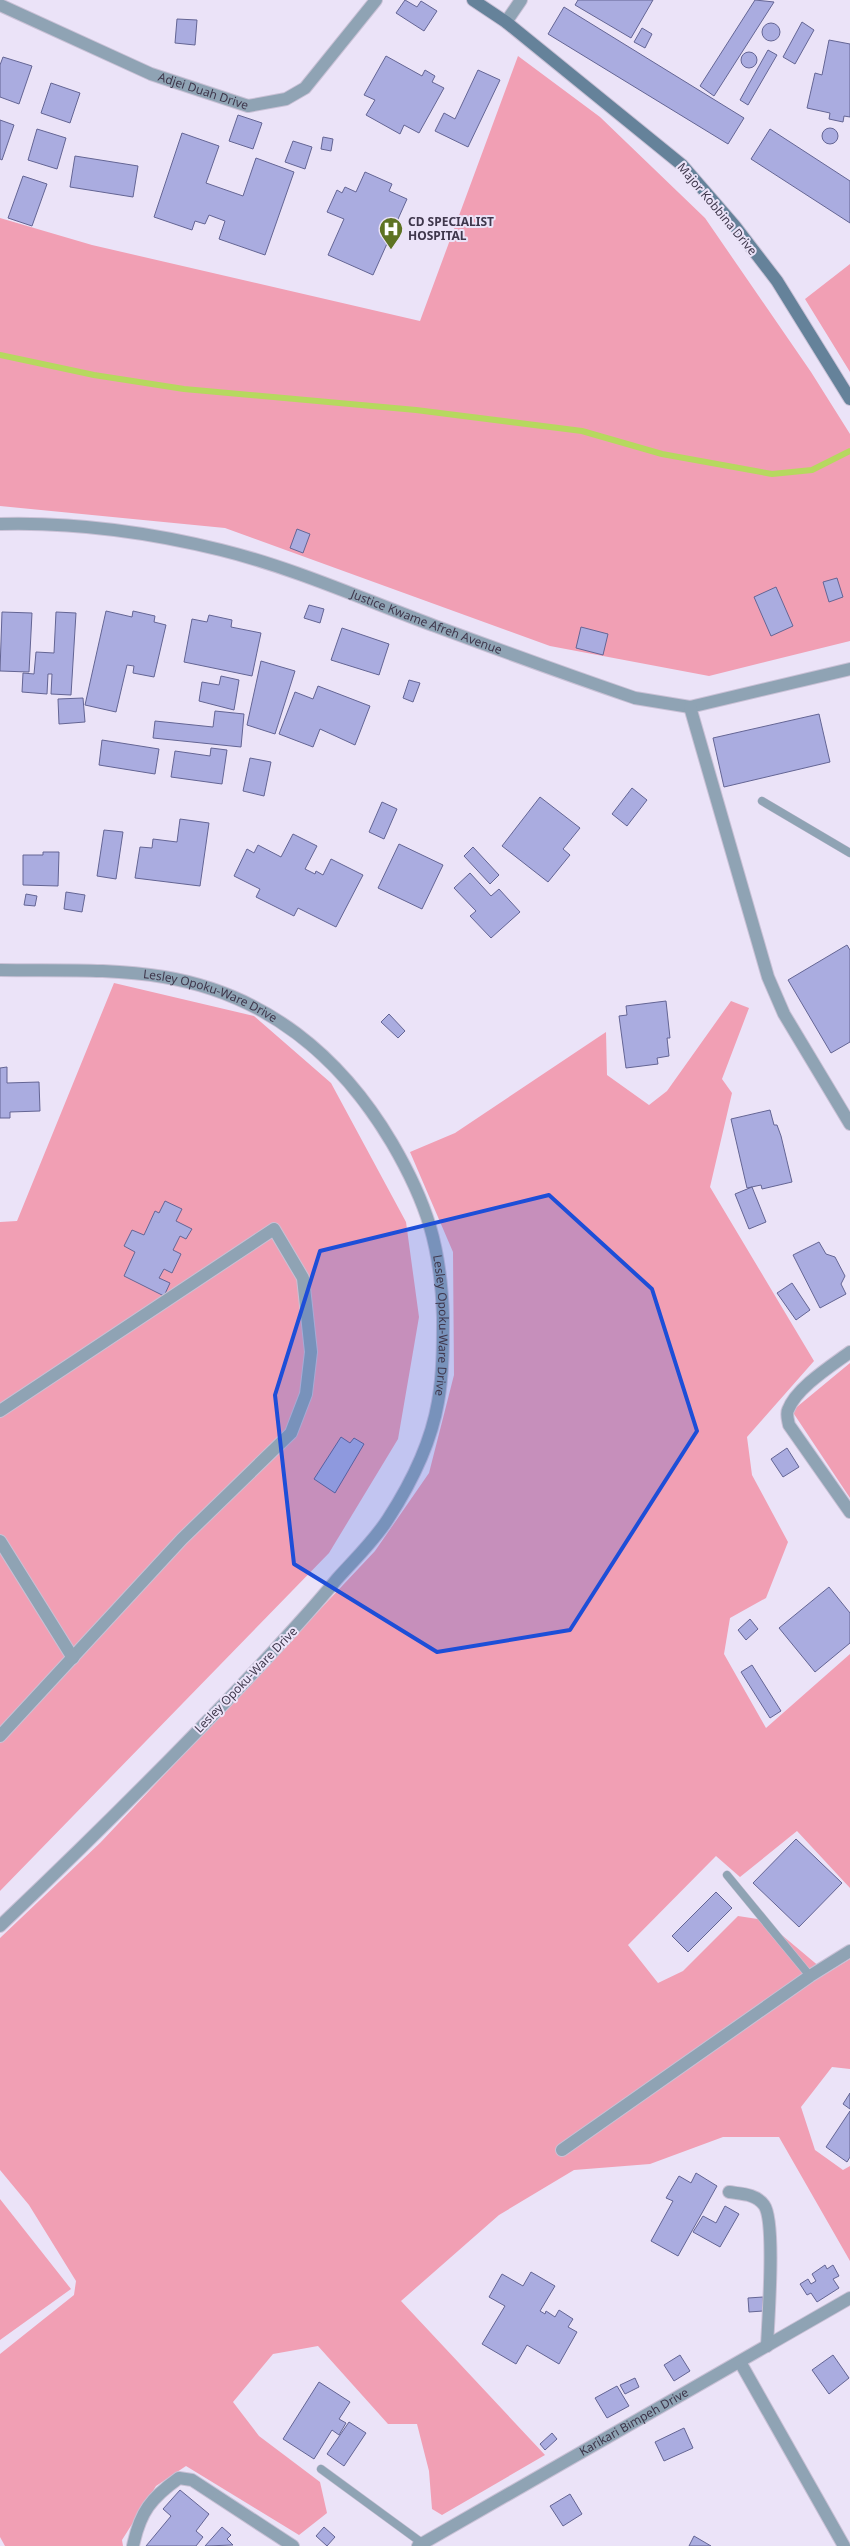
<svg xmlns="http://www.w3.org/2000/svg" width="850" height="2546" font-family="'Noto Sans',sans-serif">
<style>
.green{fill:#f19fb4}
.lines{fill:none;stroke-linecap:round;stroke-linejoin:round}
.stream{stroke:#b6d85f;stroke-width:6}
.building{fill:#aaace0;stroke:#646594}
.lane-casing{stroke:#c9c1d6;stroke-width:9}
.street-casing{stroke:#c9c1d6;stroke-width:14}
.secondary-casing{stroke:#c9c1d6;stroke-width:14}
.lane{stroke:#8fa3b4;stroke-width:8}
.street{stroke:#8fa3b4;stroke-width:12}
.secondary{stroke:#65829a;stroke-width:12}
.marked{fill:#1d4ed8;fill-opacity:0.2;stroke:#1d4ed8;stroke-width:4;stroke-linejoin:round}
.labels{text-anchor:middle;stroke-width:4;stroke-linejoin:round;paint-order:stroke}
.street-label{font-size:12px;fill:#3f374c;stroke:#ebe3f8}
.poi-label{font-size:12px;font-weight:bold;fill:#3f374c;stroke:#ebe3f8;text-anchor:start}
</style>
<rect width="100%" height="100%" fill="#ebe3f8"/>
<path class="green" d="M518,56L600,117L705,218L811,372L850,434V641L709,676L550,646L225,528L0,506V218L92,245L420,321Z
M850,264V372L805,299Z
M114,983L254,1016L331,1083L406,1222L419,1317L398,1439L329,1553L0,1891V1222L17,1221Z
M731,1001L749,1008L722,1079L732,1093L710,1187L814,1361L747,1437L752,1475L788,1542L766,1598L730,1618L724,1654L766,1728L850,1654V1888L797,1831L740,1877L716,1856L628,1945L658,1983L683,1971L738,1916L764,1920L827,1973L850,1959V2069L832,2067L801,2107L815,2150L843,2170L850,2166V2261L779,2137H723L650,2164L574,2170L499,2215L401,2301L545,2455L442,2515L432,2509L429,2471L417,2424H388L318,2346L273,2354L233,2402L259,2436L320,2482L327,2513L299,2535L186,2466L156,2486L122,2540L123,2546H5L0,2537V2354L74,2295L76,2281L29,2205L0,2170V1938L101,1842L375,1551L429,1473L454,1375L453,1252L410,1152L455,1133L606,1032L607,1075L649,1105L667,1091Z
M850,1363V1498L792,1411Z
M0,2199L71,2289L0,2340Z"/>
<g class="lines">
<path class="stream" d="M0,355L94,375L184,389L416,410L582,431L662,454L772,474L812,470L850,451"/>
</g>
<path class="building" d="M405,0L417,7L421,1L437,11L424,31L396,13Z
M578,0H653L631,38L575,5Z
M755,0L774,2L714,96L700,86Z
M564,7L744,118L728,144L548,34Z
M177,19L197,20L195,45L175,43Z
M802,22L814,30L795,64L783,57Z
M762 32a9 9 0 1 1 18 0a9 9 0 1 1-18 0Z
M642,28L652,34L645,48L634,42Z
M829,40L850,44V117L844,116L843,122L829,119L830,113L807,108L815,73L822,75Z
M768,50L777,55L748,105L740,100Z
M741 60a8 8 0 1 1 16 0a8 8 0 1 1-16 0Z
M386,56L422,76L425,70L435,76L432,82L444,88L419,133L404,125L400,134L366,115L375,100L364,95Z
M3,57L32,66L19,104L0,97V65Z
M478,70L500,80L468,147L435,131L444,113L455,119Z
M51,83L80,93L70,123L41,113Z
M238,115L262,123L253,149L229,141Z
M0,120L14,125L2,160L0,159Z
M822 136a8 8 0 1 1 16 0a8 8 0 1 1-16 0Z
M37,129L66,138L57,169L28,160Z
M770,129L850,181V223L751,159Z
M182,133L219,146L206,183L243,196L256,158L294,172L265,255L219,239L225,221L209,215L205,224L195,221L192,230L154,217Z
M323,137L333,139L331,151L321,149Z
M293,141L312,147L305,169L285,162Z
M75,156L138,166L133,197L70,187Z
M365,172L392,184L389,191L407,199L373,275L328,255L344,219L327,212L337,190L342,193L345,187L356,192Z
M23,176L47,184L32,226L8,218Z
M297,529L310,534L303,553L290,548Z
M837,578L843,597L829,602L823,582Z
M776,587L793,626L771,636L754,597Z
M309,605L324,609L320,623L304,618Z
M106,611L132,617L133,611L155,616L154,622L166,625L154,677L133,673L134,666L127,665L116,712L85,705Z
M2,612L32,613L29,672L0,671Z
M56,612L76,613L71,695L51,694L52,674H48L47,694L22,692L23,673L34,674L36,652L54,653Z
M209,615L232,620L231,627L261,633L252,676L184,662L192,619L207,622Z
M581,627L608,634L603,655L576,648Z
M342,628L389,644L379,675L331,660Z
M261,661L295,671L275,734L247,725Z
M221,676L239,680L234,710L199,701L202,682L219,685Z
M409,680L420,683L413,702L403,698Z
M318,686L370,706L355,745L320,729L313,747L279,734L295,692L313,699Z
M83,698L85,722L59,724L58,699Z
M215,711L244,714L241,747L153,738L155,721L213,727Z
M819,714L830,762L724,787L713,738Z
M102,740L159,749L155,774L99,765Z
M211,748L227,750L222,784L171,777L175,751L210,756Z
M250,758L271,762L264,796L243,791Z
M632,788L647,800L627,826L612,814Z
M540,797L580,828L563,849L570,855L548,882L502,846Z
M382,802L397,809L384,839L369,832Z
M180,819L209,823L200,886L135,878L140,847L152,848L153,839L177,842Z
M104,830L123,832L116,879L97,876Z
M293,834L317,846L305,869L315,874L316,871L323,875L331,859L363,875L336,927L298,908L294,916L256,897L260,889L234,876L247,849L254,853L258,845L281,857Z
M399,844L443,865L422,909L378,888Z
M473,847L499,875L490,884L464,856Z
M43,852H59L58,886L23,885V855H43Z
M470,873L491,896L499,889L520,912L491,938L470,916L476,911L454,888Z
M66,892L85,895L82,912L64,909Z
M26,894L37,896L35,906L24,905Z
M847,945L850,950V1042L831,1053L788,980Z
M666,1001L670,1038H667L669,1056L657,1058L658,1064L626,1068L619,1016L627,1015L626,1006Z
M389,1014L405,1031L398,1038L381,1022Z
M7,1067V1083L39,1082L40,1111L10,1112V1118H0V1068Z
M770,1110L774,1125H777L781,1136L792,1182L762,1189L761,1185L747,1188L731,1119Z
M752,1187L766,1222L749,1229L735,1194Z
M165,1201L182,1209L176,1221L192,1229L186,1239L180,1236L173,1250L181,1254L172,1273L164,1269L159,1278L170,1283L164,1296L124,1276L135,1252L124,1246L132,1230L144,1235L155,1211L159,1213Z
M819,1242L826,1254L835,1257L845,1276L841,1284L846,1294L820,1308L793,1255Z
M792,1283L810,1310L796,1320L777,1293Z
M341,1437L350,1443L354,1438L364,1444L335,1493L314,1479Z
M787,1448L799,1467L783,1477L771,1459Z
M829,1587L850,1613V1643L815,1672L779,1628Z
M750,1619L758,1629L746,1640L738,1630Z
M752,1665L781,1711L770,1718L741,1672Z
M796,1839L842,1883L799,1927L753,1883Z
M716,1892L732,1908L688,1952L672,1936Z
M850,2093V2109L843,2104Z
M850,2111V2157L847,2162L826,2147Z
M696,2173L717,2186L678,2256L651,2241L673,2201L666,2198L679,2176L691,2183Z
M725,2206L739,2214L720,2247L693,2232L703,2216L716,2223Z
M825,2265L827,2269L833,2265L839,2276L833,2279L839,2288L817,2302L811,2293L807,2295L800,2284L808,2279L811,2284L816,2281L812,2274Z
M531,2272L555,2286L540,2311L545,2314L546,2311L555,2317L559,2310L573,2319L568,2327L577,2332L559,2364L527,2345L516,2364L482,2344L505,2306L489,2297L502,2274L523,2286Z
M763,2297V2311L749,2312L748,2298Z
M680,2355L690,2371L674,2381L664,2365Z
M833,2355L849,2378L829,2394L812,2370Z
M635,2378L639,2387L625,2394L620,2385Z
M319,2382L350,2402L339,2419L346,2423L339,2435L332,2430L314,2459L283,2439Z
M617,2386L629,2406L607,2418L595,2398Z
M349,2422L366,2433L344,2466L327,2454Z
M684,2428L693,2448L664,2461L655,2442Z
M552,2433L557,2439L545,2450L540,2444Z
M180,2490L209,2514L196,2531L203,2537L196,2546H146L171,2516L163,2509Z
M570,2494L582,2514L563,2526L550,2506Z
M222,2527L231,2535L227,2539L233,2545L205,2546Z
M324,2527L335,2537L327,2546L316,2536Z
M694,2536L711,2546H689Z"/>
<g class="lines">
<g class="lane-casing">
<path id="lane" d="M762,801L850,853
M727,1875L810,1976
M321,2469L422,2543"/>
</g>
<g class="street-casing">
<g id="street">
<path id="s1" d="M0,5L151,74L248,106L286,99L305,88L376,0"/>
<path d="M506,22L521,0"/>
<path id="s2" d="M0,524C75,522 148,532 221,550C294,568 365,600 435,626C502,651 568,675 635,698L690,707L850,669"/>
<path d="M690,707L768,977L784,1014L850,1124"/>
<path id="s3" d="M0,970C54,971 110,968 164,977C265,994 340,1055 392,1143C427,1203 441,1247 443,1317C443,1346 443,1374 438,1402C431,1443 410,1485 388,1519C374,1541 354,1560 337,1579C305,1618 271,1654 237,1690C160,1771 81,1849 0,1926"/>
<path d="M850,1352C831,1366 796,1388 788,1410C786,1414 788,1420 789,1425L850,1512"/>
<path d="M0,1411L274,1229L303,1278L311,1352L306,1394L291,1433L182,1539L0,1736"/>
<path d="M0,1541L73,1658"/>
<path d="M562,2150L810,1976L850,1951"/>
<path d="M729,2192C742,2194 756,2194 764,2205C776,2221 768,2322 767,2346"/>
<path d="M740,2362L844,2546"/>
<path d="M133,2546C140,2512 151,2498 179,2478L192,2480L293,2546"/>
<path id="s4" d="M418,2546L850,2298"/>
</g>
</g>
<g class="secondary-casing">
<path id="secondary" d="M473,0L506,22L682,165L734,225L777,281L850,399"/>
</g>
<use href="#lane" class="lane"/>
<use href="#street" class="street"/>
<use href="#secondary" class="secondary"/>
</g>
<path class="marked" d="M549,1195L652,1289L697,1431L570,1630L437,1652L294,1564L275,1395L320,1251Z"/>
<defs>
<g id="hospital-pin" transform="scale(1.25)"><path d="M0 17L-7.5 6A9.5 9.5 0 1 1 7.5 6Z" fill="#5e7323" stroke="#ebe3f8"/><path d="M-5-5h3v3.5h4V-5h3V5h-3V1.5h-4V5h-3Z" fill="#fff"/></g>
</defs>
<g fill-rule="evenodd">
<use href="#hospital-pin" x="391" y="229"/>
</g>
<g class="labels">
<g class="street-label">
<text dy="4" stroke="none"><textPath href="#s1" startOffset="221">Adjei Duah Drive</textPath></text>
<text transform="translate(717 209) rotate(50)" y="4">Major Kobbina Drive</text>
<text dy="4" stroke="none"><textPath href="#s2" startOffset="441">Justice Kwame Afreh Avenue</textPath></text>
<text dy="4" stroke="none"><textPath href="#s3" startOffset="214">Lesley Opoku-Ware Drive</textPath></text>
<text dy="4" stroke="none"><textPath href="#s3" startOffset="648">Lesley Opoku-Ware Drive</textPath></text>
<text transform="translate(246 1680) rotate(-46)" y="4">Lesley Opoku-Ware Drive</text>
<text dy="4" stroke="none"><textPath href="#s4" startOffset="249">Karikari Bimpeh Drive</textPath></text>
</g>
<g class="poi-label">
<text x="408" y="226">CD SPECIALIST<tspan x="408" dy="14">HOSPITAL</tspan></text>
</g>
</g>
</svg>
